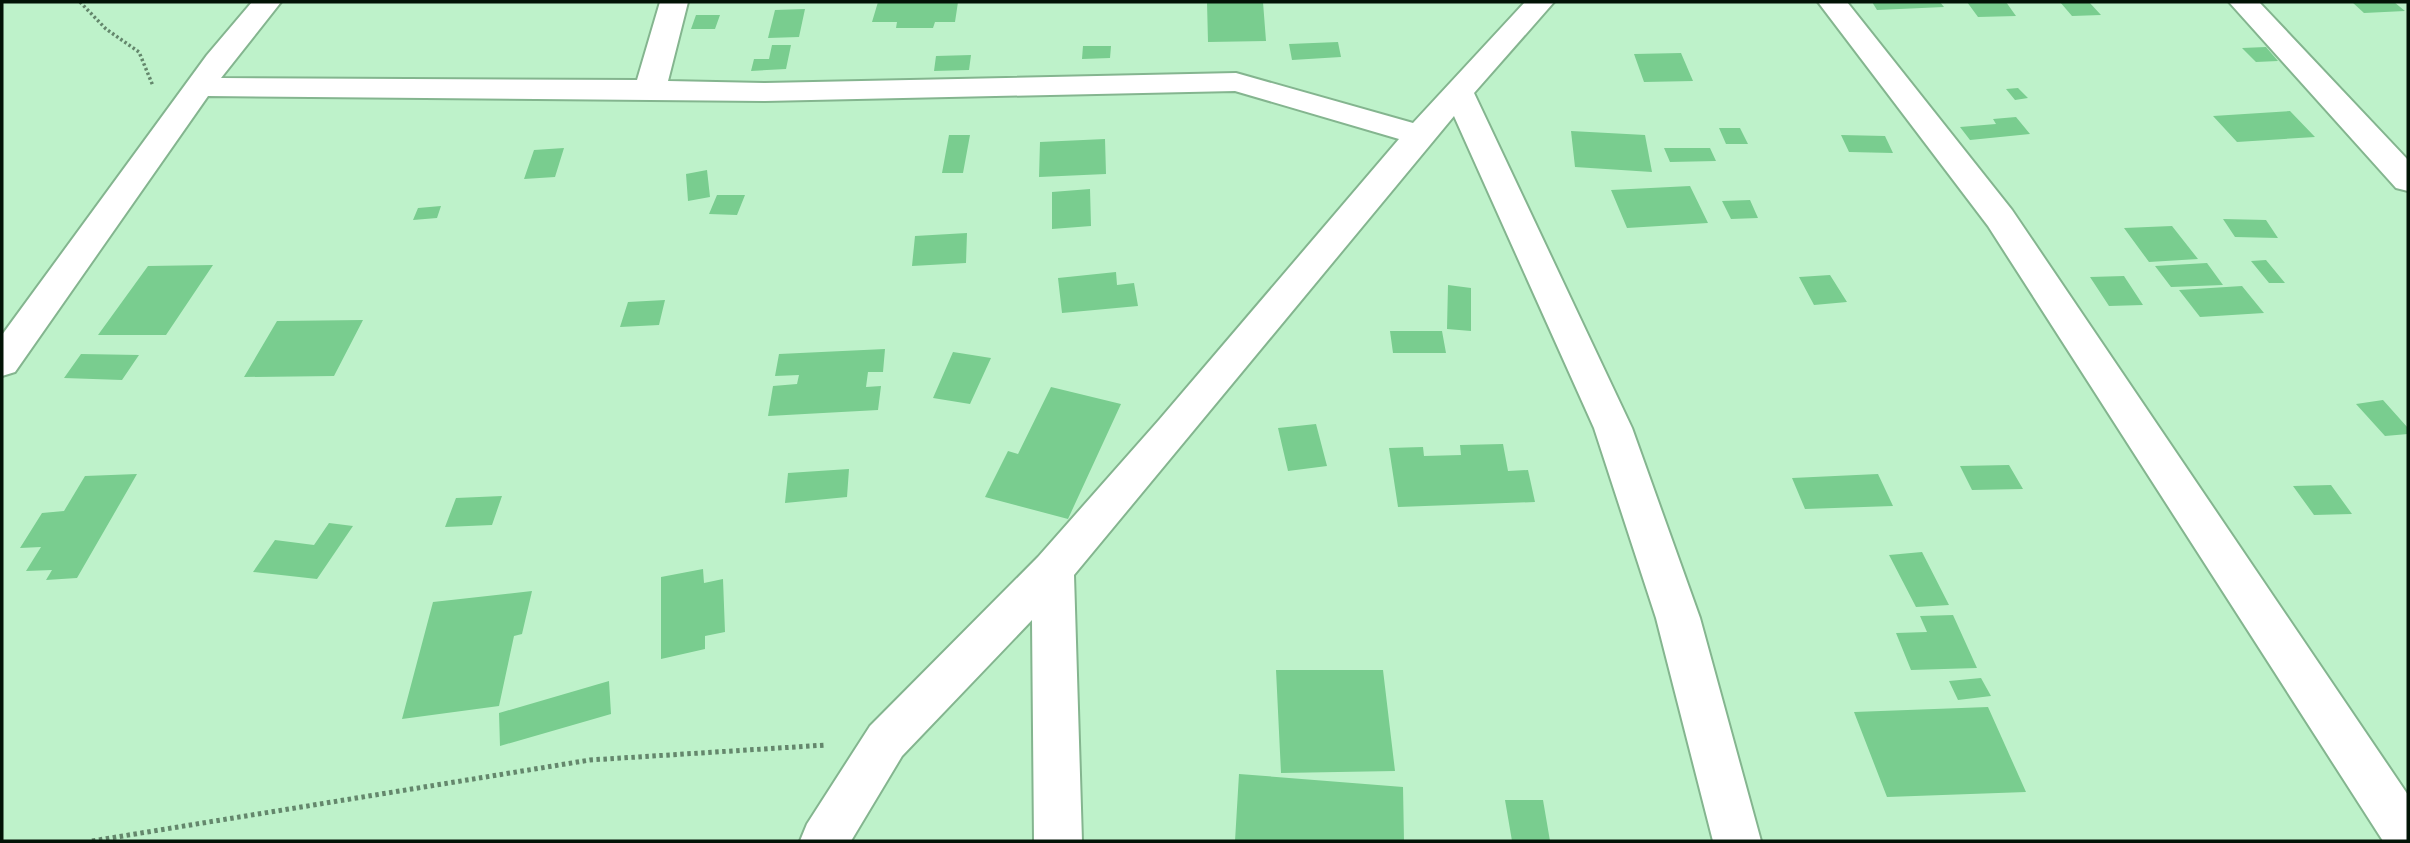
<svg xmlns="http://www.w3.org/2000/svg" width="2410" height="843" font-family="Barlow,sans-serif">
<style>
.building{fill:#79cd8f}
.lines{fill:none;stroke-linecap:round;stroke-linejoin:round}
.minor-casing{stroke:#84b58f;stroke-width:4}
.path-far1{stroke:#64876c;stroke-width:3.5;stroke-dasharray:2.5 2.5;stroke-linecap:butt}
.path{stroke:#64876c;stroke-width:5;stroke-dasharray:3.5 3.5;stroke-linecap:butt}
.minor{fill:#fff;fill-rule:evenodd}
</style>
<rect width="100%" height="100%" fill="#bef2ca"/>
<path class="building" d="M878,2H958L955,22H935L933,28H896L897,22H872Z
M1207,2H1263L1266,41L1208,42Z
M1872,2H1940L1944,7L1877,10Z
M1967,2H2006L2016,16L1978,17Z
M2060,2H2089L2101,15L2072,16Z
M2352,2H2394L2405,11L2364,13Z
M805,9L799,37L768,38L775,10Z
M696,15H720L715,29H691Z
M1338,42L1341,57L1292,60L1289,44Z
M772,45H791L786,69L751,71L754,59H769Z
M1083,46H1111L1110,58L1082,59Z
M2266,47L2278,61L2256,62L2242,48Z
M1681,53L1693,81L1644,82L1634,54Z
M971,55L969,70L934,71L936,56Z
M2018,88L2028,98L2015,100L2006,89Z
M2290,111L2315,137L2237,142L2213,116Z
M2016,117L2030,134L1970,140L1960,127L1996,124L1993,119Z
M1719,128H1740L1748,144H1726Z
M1571,131L1645,135L1652,172L1575,167Z
M949,135H970L963,173H942Z
M1841,135L1885,136L1893,153L1849,152Z
M1105,139L1106,174L1039,177L1040,142Z
M564,148L555,177L524,179L534,150Z
M1664,148H1710L1716,161L1670,162Z
M707,170L710,197L688,201L686,174Z
M1690,186L1708,223L1627,228L1611,190Z
M1090,189L1091,226L1052,229V192Z
M717,195H745L737,215L709,214Z
M1750,200L1758,218L1731,219L1722,201Z
M441,206L437,218L413,220L418,208Z
M2223,219L2266,220L2278,238L2235,237Z
M2172,226L2198,259L2149,262L2124,228Z
M967,233L966,263L912,266L915,236Z
M2266,260L2285,283H2269L2251,261Z
M2207,263L2223,285L2171,287L2155,266Z
M213,265L166,335H98L148,266Z
M1116,272L1117,285L1134,283L1138,306L1062,313L1058,278Z
M1830,275L1847,302L1814,305L1799,277Z
M2124,276L2143,305L2109,306L2090,277Z
M1448,285L1471,288V331L1447,329Z
M2242,286L2264,313L2200,317L2179,290Z
M665,300L659,325L620,327L628,302Z
M363,320L334,376L244,377L277,321Z
M1390,331H1442L1446,353H1393Z
M885,349L883,372H868L866,387L881,386L878,410L768,416L773,386L797,384L799,375L775,376L779,354Z
M953,352L991,358L970,404L933,398Z
M81,354L139,355L122,380L64,378Z
M1051,387L1121,404L1068,519L985,497L1008,451L1018,454Z
M2383,400L2408,428V434L2385,436L2356,404Z
M1316,424L1327,466L1288,471L1278,428Z
M1503,444L1508,471L1528,470L1535,502L1398,507L1389,448L1423,447L1424,456L1461,455L1460,445Z
M2009,465L2023,489L1972,490L1960,466Z
M849,469L847,497L785,503L788,473Z
M137,474L77,578L46,580L52,570L26,571L41,547L20,548L42,513L64,511L85,476Z
M1878,474L1893,506L1805,509L1792,478Z
M2331,485L2352,514L2314,515L2293,486Z
M502,496L492,525L445,527L456,498Z
M329,523L353,526L317,579L253,572L275,540L314,545Z
M1922,552L1949,605L1916,607L1889,555Z
M703,569L704,583L723,579L725,632L705,636V649L661,659V577Z
M532,591L522,634L514,636L499,706L402,719L433,602Z
M1953,615L1977,668L1911,670L1896,633L1927,632L1920,616Z
M1276,670H1383L1395,771L1281,773Z
M1981,678L1991,696L1958,700L1949,681Z
M609,681L611,714L500,746L499,713Z
M1988,707L2026,792L1887,797L1854,712Z
M1239,774L1403,787L1404,841H1235Z
M1505,800H1543L1550,841H1512Z"/>
<g class="lines">
<g class="minor-casing">
<path id="minor" d="M252,2H281L221,78L637,80L660,2H688L668,81L765,83L1236,73L1413,123L1525,2H1554L1474,93L1632,428L1700,618L1761,841H1713L1656,618L1594,428L1454,116L1074,575L1082,841H1034L1032,620L902,756L851,841H800L807,824L870,726L1038,557L1159,420L1399,139L1235,91L765,101L208,96L15,372L2,376V335L207,55Z
M1818,2H1847L2012,210L2408,795V841H2383L1988,226Z
M2229,2H2259L2408,160V191L2396,188Z"/>
</g>
<path class="path-far1" d="M80,2L106,29L139,52L153,86"/>
<path class="path" d="M92,841L590,760L826,745"/>
<use href="#minor" class="minor"/>
</g>
<rect width="2410" height="843" fill="none" stroke="#021306" stroke-width="7"/>
</svg>
